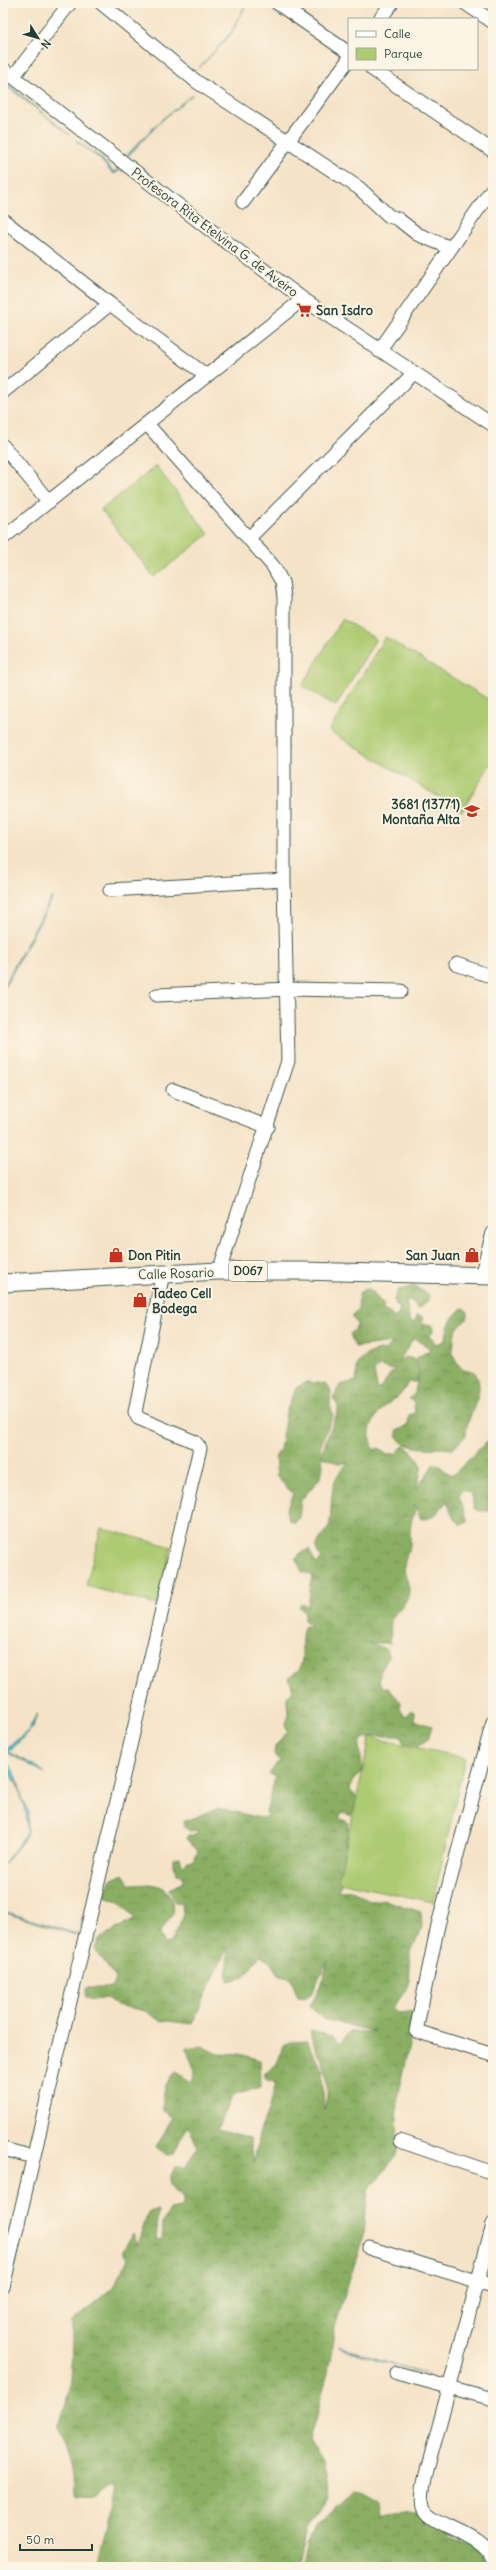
<svg xmlns="http://www.w3.org/2000/svg" width="496" height="2570" font-family="Delius,sans-serif">
<style>
.forest{fill:url(#forest-crowns);stroke:#54764c;fill-rule:evenodd}
.park{fill:#adcb72;stroke:#668453}
.water{fill:url(#water-ripples);stroke:#347a7c}
.lines{fill:none;stroke-linecap:round;stroke-linejoin:round}
.minor-casing{stroke:#3f564a;stroke-width:15}
.major-casing{stroke:#3f564a;stroke-width:19}
.minor{stroke:#fff;stroke-width:13}
.major{stroke:#fff;stroke-width:17}
.labels{text-anchor:middle;stroke-width:4;stroke-linejoin:round;paint-order:stroke}
.shield{fill:#fcf5e5;stroke:#617469;stroke-width:1}
.shield-label{font-size:12px;font-weight:bold;fill:#1f3d34}
.street-label{font-size:13px;fill:#1f3d34;stroke:#fcf5e5}
.poi-label{font-size:13px;font-weight:bold;fill:#1f3d34;stroke:#fcf5e5;text-anchor:start}
</style>
<defs>
<pattern id="forest-crowns" width="20" height="18" patternUnits="userSpaceOnUse"><rect width="20" height="18" fill="#8aaf64"/><path d="M2 6a3 3 0 1 1 6 0M12 15a3 3 0 1 1 6 0" fill="none" stroke="#709053"/></pattern>
<pattern id="water-ripples" width="26" height="14" patternUnits="userSpaceOnUse"><rect width="26" height="14" fill="#49b7c4"/><path d="M2 4q2-2 4 0t4 0M15 11q2-2 4 0t4 0" fill="none" stroke="#3c96a0"/></pattern>
</defs>
<rect width="100%" height="100%" fill="#fcf5e5"/>
<filter id="ink" filterUnits="userSpaceOnUse"><feTurbulence type="fractalNoise" baseFrequency=".025" numOctaves="2"/><feDisplacementMap in="SourceGraphic" scale="8" xChannelSelector="R" yChannelSelector="G"/><feConvolveMatrix kernelMatrix="1 2 1 2 8 2 1 2 1" color-interpolation-filters="sRGB"/></filter>
<filter id="wash" filterUnits="userSpaceOnUse"><feTurbulence type="fractalNoise" baseFrequency=".012" numOctaves="4" result="noise"/><feDisplacementMap in="SourceGraphic" scale="16" xChannelSelector="R" yChannelSelector="G"/><feGaussianBlur stdDeviation="0.9" result="paint"/><feColorMatrix in="noise" values="0 0 0 0 0 0 0 0 0 0 0 0 0 0 0 0 0 1.4 0 .05"/><feComposite in="paint" operator="in"/></filter>
<g filter="url(#wash)">
<rect width="100%" height="100%" fill="#f5e3c8"/>
<path class="forest" d="M414,1286L429,1295V1300L418,1309L413,1302L406,1301L410,1322H415L417,1315L423,1318L422,1329L424,1324L433,1325V1331L429,1336L437,1344L446,1340C447,1325 451,1317 463,1308L468,1312C469,1322 460,1323 456,1330C452,1338 456,1345 451,1352C459,1363 459,1373 474,1371C489,1394 466,1412 466,1435L453,1449C438,1447 395,1453 397,1431L408,1425L409,1415L415,1413L414,1402L409,1399L415,1393C416,1378 423,1375 415,1359L431,1349L414,1338L398,1362L406,1357L413,1359C418,1367 421,1373 416,1382H408C406,1386 403,1392 400,1395C398,1398 394,1398 392,1400C376,1414 362,1430 375,1450L379,1448L387,1454H396L404,1445C426,1464 423,1464 416,1489L433,1465L438,1464L446,1472L453,1475L488,1440L493,1443V1511H479L474,1508L470,1492L462,1489L459,1496L468,1522L461,1525L453,1517L447,1501C440,1510 434,1520 421,1519L415,1505C416,1513 412,1516 411,1523C409,1530 411,1538 410,1545C408,1552 405,1559 404,1566C403,1576 413,1586 407,1599C403,1607 395,1612 391,1620L390,1643H368L386,1649L389,1658L381,1668L379,1681L384,1688L387,1687L401,1702L400,1709L403,1714L407,1716L411,1710L415,1713L414,1720L432,1726L428,1739L414,1749L406,1747L400,1736H376L362,1739C357,1752 364,1761 361,1773L354,1778L349,1789L360,1801L358,1811L352,1816L342,1812L339,1818L349,1823L344,1854H351L346,1876L337,1892C352,1888 358,1893 370,1902L385,1900L421,1912L422,1927L411,1952L409,1985L392,2010L399,2014L415,2012L413,2031L407,2040L410,2041L398,2092L397,2156L368,2191L364,2234L335,2326L328,2373L309,2440L321,2462L328,2495L326,2507L306,2531L298,2567H97L108,2521L114,2482C92,2489 106,2502 74,2496C74,2471 70,2449 58,2427C72,2396 72,2357 72,2322L113,2287L128,2259L122,2253L132,2233L137,2244L148,2213L159,2211L156,2239L162,2240L163,2223L170,2209L181,2207L183,2197L170,2186V2178L175,2167H185L198,2147L188,2127L182,2135L174,2154L166,2155L156,2148L172,2118L163,2110C162,2095 164,2083 175,2072L192,2082L195,2071L186,2048L202,2046L217,2054L244,2055L260,2060L261,2087L232,2096L218,2129L250,2138L254,2164L259,2133L268,2111L275,2083L266,2079L264,2074L276,2066L284,2045L290,2042L307,2041L322,2071L324,2110C333,2079 322,2064 311,2037V2031L333,2036L340,2043L350,2032H375L323,2019L310,2006L324,1978L328,1960L311,1994L305,1999L298,1997L291,1979L278,1974L268,1959L260,1955L244,1977L228,1981L227,1948L192,2024L159,2020L145,2011L117,2005L105,1997L94,2000L86,1998V1988H112L116,1978L95,1950L98,1940L135,1918L119,1902L105,1896L110,1880L123,1874L131,1885L151,1884L163,1887L172,1900L173,1913L160,1933L165,1944L171,1942L179,1926L183,1913L182,1904L175,1902L169,1889L183,1882L182,1875L177,1874L173,1866V1858L179,1857L183,1866L187,1861H193L198,1851L186,1839L188,1835H196L198,1830L190,1831L184,1827L183,1822L218,1808L261,1818L268,1816L266,1812L272,1793L271,1789L275,1777L269,1774L277,1763L281,1762L274,1755L275,1747L288,1731L285,1724L288,1717L287,1697L293,1690L289,1678C292,1673 298,1673 300,1668C305,1654 299,1640 304,1627L310,1625L304,1620L305,1612L299,1607L301,1604L308,1606L312,1575L302,1572L296,1559L299,1554L309,1549L316,1564L322,1559C320,1554 315,1553 317,1546C318,1538 329,1531 330,1522C333,1499 328,1478 349,1463H338L323,1457L322,1451L338,1410V1406L333,1398L340,1385L356,1381C358,1375 356,1370 357,1365C361,1355 377,1349 385,1350L392,1342L355,1347L350,1334L357,1326V1323L351,1317L358,1310L359,1293L365,1289L370,1290L383,1304V1310L391,1314L393,1317H397L400,1308L395,1305L394,1300L398,1290ZM379,1366L390,1369L395,1367L380,1389L377,1388L374,1371Z
M306,1382L325,1384L331,1391L330,1404L333,1415L320,1447L323,1465L321,1477L301,1500L299,1518L295,1523L289,1520L286,1509L293,1494L277,1477L275,1458L280,1449L286,1412L296,1388Z
M353,2490L365,2492L378,2499L377,2514C407,2505 419,2514 446,2527L448,2537L469,2543L476,2541L490,2567H302L307,2544L319,2526L330,2517L336,2507Z"/>
<path class="park" d="M156,466L209,534L154,577L101,510Z
M342,619L376,639L336,706L302,686Z
M385,637L493,702V760L462,811L329,731Z
M101,1528L172,1547L157,1605L86,1586Z
M370,1737L465,1758L433,1902L338,1882Z"/>
<path class="water" d="M245,6L231,34L199,68L231,33Z
M3,81L70,135L3,83Z
M193,94L161,121L128,156L127,155L160,121Z
M76,141L101,158L113,172L118,170V172L113,174L100,159Z
M52,897H53L3,990V987Z
M37,1713L33,1728L9,1752L39,1768L46,1774L8,1753L5,1757L17,1777L22,1799L29,1813L26,1837L3,1865L24,1837L27,1831V1818L19,1788L3,1760V1751L28,1731Z
M3,1911L83,1936L85,1938L3,1912Z
M339,2347L424,2373L430,2375L339,2348Z"/>
</g>
<g filter="url(#ink)">
<g class="lines">
<g class="minor-casing">
<path id="minor" d="M101,3L197,82L359,188L389,216L398,219L417,234L451,248
M277,3L349,53
M465,3L493,22
M380,19L392,3
M3,69L209,229L303,299L493,425
M372,69L493,151
M13,77L70,3
M243,202L349,59
M3,220L110,304L207,376
M379,351L493,188
M3,392L110,304
M147,424L273,566L282,582L284,597V880L288,1061L219,1271
M3,446L49,502
M3,538L303,299
M249,538L413,374
M110,890L284,880
M456,964L493,977
M157,995L288,989L401,991
M173,1090L268,1127
M481,1276L493,1233
M493,1722L438,1925L416,2031L493,2055
M400,2141L493,2173
M3,2149L34,2157
M493,2224L424,2482C423,2490 421,2499 423,2507C428,2527 484,2532 493,2562
M369,2248L493,2286
M3,2287L200,1448L195,1442L138,1418L135,1412L163,1273
M397,2373L493,2399"/>
</g>
<g class="major-casing">
<path id="major" d="M3,1283L219,1271H302L493,1276"/>
</g>
<use href="#minor" class="minor"/>
<use href="#major" class="major"/>
</g>
</g>
<defs>
<g id="supermarket-bare" transform="scale(1.2)"><path d="M-6-5.5h2.5l.6 2H6L4.5 2H-2.5L-4.4-4H-6ZM-1.5 3.2a1.3 1.3 0 1 0 .1 0ZM3 3.2a1.3 1.3 0 1 0 .1 0Z" fill="#c8321e" stroke="#fcf5e5" stroke-width="2.5" paint-order="stroke"/></g>
<g id="school-bare" transform="scale(1.2)"><path d="M0-5L7-2L0 1L-7-2ZM-4 1L0 2.5L4 1V4Q0 6-4 4Z" fill="#c8321e" stroke="#fcf5e5" stroke-width="2.5" paint-order="stroke"/></g>
<g id="shop-bare" transform="scale(1.2)"><path d="M-5-2.5h2.3a2.7 3.5 0 0 1 5.4 0H5L5.5 6h-11ZM-1.5-2.5h3a1.5 2.3 0 0 0-3 0Z" fill="#c8321e" stroke="#fcf5e5" stroke-width="2.5" paint-order="stroke"/></g>
</defs>
<g fill-rule="evenodd">
<use href="#supermarket-bare" x="304" y="310"/>
<use href="#school-bare" x="472" y="811"/>
<use href="#shop-bare" x="116" y="1255"/>
<use href="#shop-bare" x="472" y="1255"/>
<use href="#shop-bare" x="140" y="1300"/>
</g>
<g class="labels">
<rect class="shield" x="229" y="1261" width="38" height="20" rx="3"/>
<g class="shield-label">
<text x="248" y="1275">D067</text>
</g>
<g class="street-label">
<text transform="translate(215 232) rotate(37)" y="5">Profesora Rita Etelvina G. de Aveiro</text>
<text transform="translate(176 1273) rotate(-2)" y="5">Calle Rosario</text>
</g>
<g class="poi-label">
<text x="316" y="315">San Isdro</text>
<text x="460" y="809" text-anchor="end">3681 (13771)<tspan x="460" dy="15">Montaña Alta</tspan></text>
<text x="128" y="1260">Don Pitin</text>
<text x="460" y="1260" text-anchor="end">San Juan</text>
<text x="152" y="1298">Tadeo Cell<tspan x="152" dy="15">Bodega</tspan></text>
</g>
</g>
<rect width="496" height="2570" fill="none" stroke="#fcf5e5" stroke-width="16"/>
<rect x="348" y="18" width="130" height="52" fill="#fcf5e5" stroke="#a4ab9e"/>
<rect x="356" y="31" width="20" height="6" fill="#ffffff" stroke="#a4ab9e"/>
<text x="384" y="38" font-size="12" fill="#1f3d34">Calle</text>
<rect x="356" y="48" width="20" height="12" fill="#adcb72" stroke="#a4ab9e"/>
<text x="384" y="58" font-size="12" fill="#1f3d34">Parque</text>
<g transform="translate(38 38) rotate(127)" stroke="#fcf5e5" stroke-width="3" paint-order="stroke">
<path d="M0-3L7 15L0 10L-7 15Z" fill="#1f3d34"/>
<text y="-6" font-size="11" font-weight="bold" text-anchor="middle" fill="#1f3d34">N</text>
</g>
<path d="M20 2544v6h72v-6" fill="none" stroke="#1f3d34" stroke-width="2"/>
<text x="26" y="2544" font-size="12" fill="#1f3d34" stroke="#fcf5e5" stroke-width="3" paint-order="stroke">50 m</text>
</svg>
